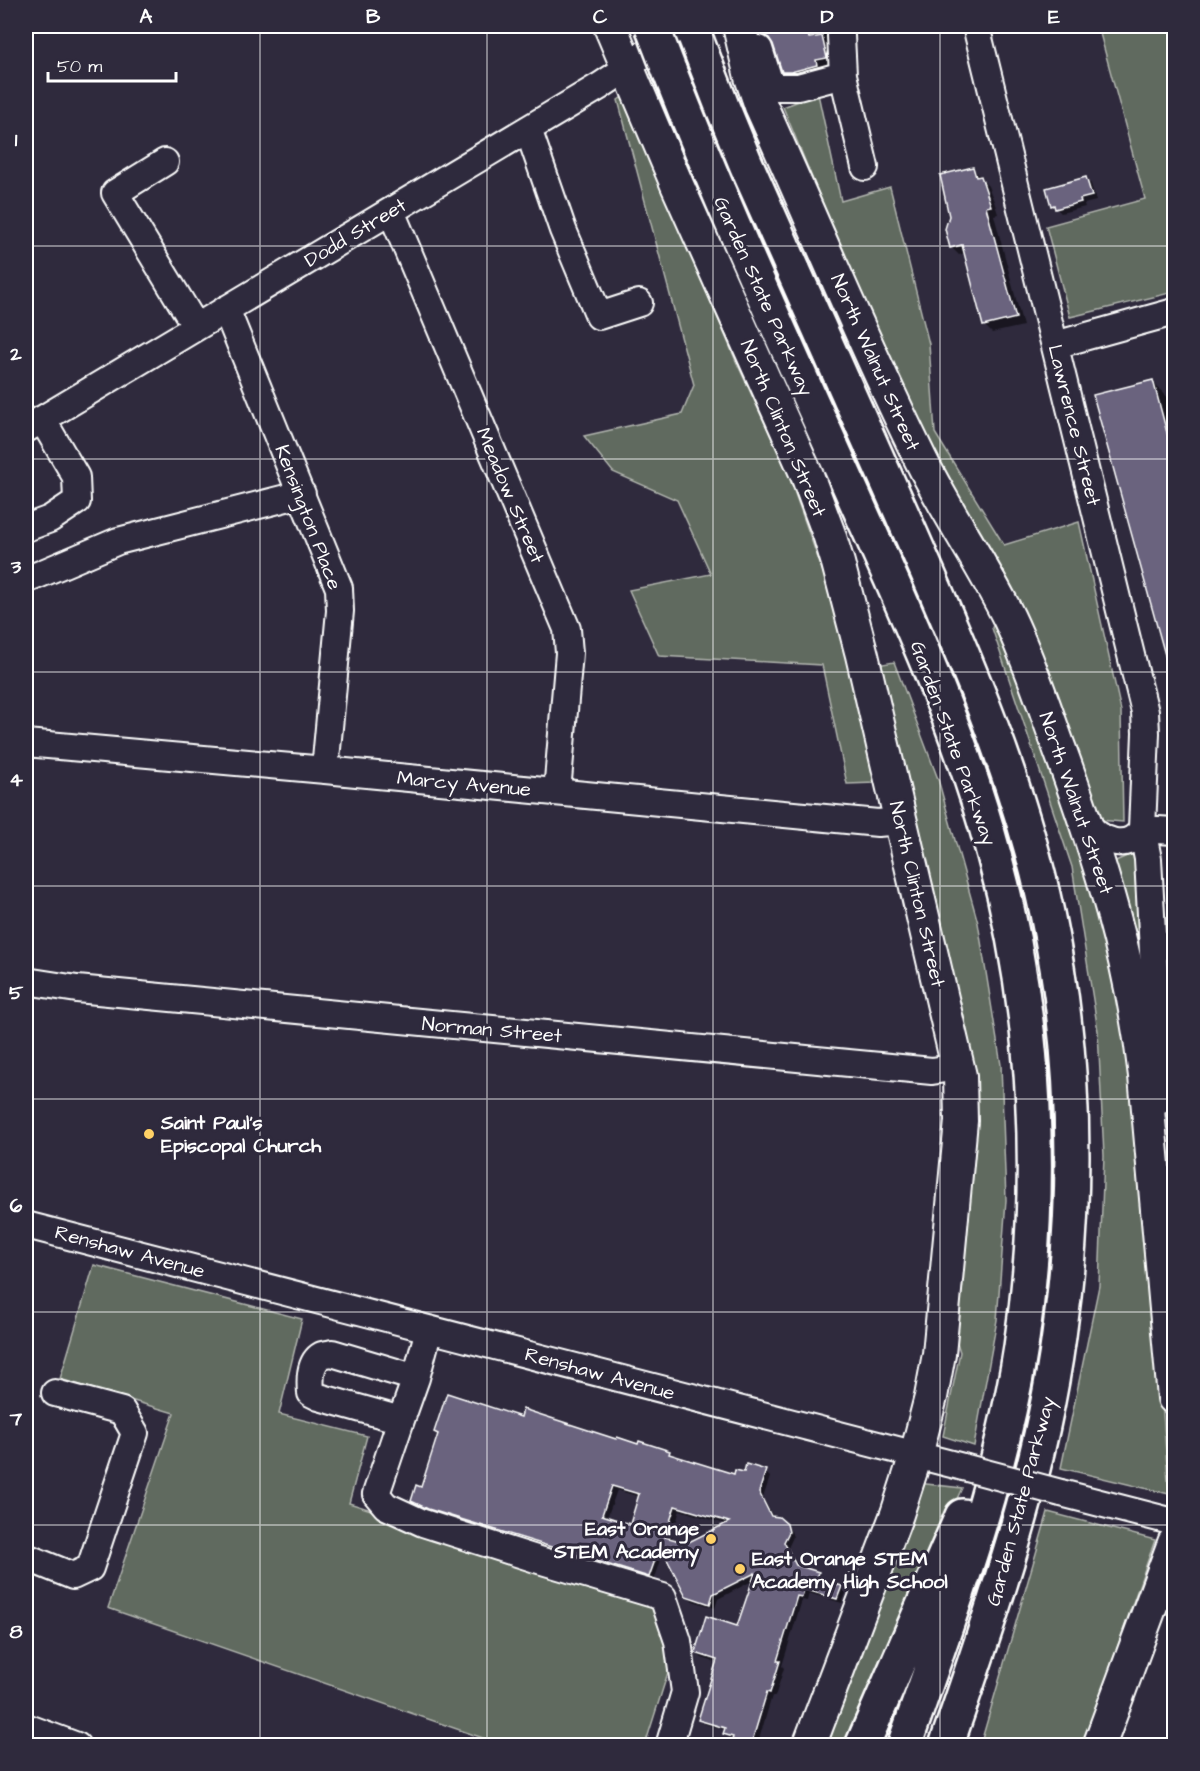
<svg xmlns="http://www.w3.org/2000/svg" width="1200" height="1771" font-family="'Architects Daughter',sans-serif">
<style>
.green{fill:#606a5e;stroke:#b0b4ae;stroke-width:1.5}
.shadow{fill:#0007;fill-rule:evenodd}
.building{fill:#6a647e;stroke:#fff;stroke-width:1.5;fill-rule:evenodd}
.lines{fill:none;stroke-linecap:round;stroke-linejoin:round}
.minor-casing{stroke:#fff;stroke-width:30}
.major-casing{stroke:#fff;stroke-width:36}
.highway-casing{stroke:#fff;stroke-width:38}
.minor{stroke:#2f2a3d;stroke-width:26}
.major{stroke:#2f2a3d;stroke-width:32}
.highway{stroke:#2f2a3d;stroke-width:33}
.minor-bridge-casing{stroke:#fff;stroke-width:30;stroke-linecap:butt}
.highway-bridge-casing{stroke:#fff;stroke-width:38;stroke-linecap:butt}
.minor-bridge{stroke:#2f2a3d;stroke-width:26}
.highway-bridge{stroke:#2f2a3d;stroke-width:33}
.grid{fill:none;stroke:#fff;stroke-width:1.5;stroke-opacity:0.55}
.poi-dot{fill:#ffd166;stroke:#2f2a3d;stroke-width:2}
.labels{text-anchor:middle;stroke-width:6;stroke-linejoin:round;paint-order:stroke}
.street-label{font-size:20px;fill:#fff;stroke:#2f2a3d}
.poi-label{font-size:20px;font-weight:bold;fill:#fff;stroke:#2f2a3d;text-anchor:start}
.neatline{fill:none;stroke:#fff;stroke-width:2}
.grid-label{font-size:20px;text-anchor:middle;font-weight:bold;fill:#fff}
</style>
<rect width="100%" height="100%" fill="#2f2a3d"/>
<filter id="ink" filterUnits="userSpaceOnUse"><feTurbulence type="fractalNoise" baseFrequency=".0167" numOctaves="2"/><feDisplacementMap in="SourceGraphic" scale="12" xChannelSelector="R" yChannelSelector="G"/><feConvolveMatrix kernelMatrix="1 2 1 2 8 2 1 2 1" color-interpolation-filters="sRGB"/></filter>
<g filter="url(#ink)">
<path class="green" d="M1098,26H1174V292L1070,317L1046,226L1145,199Z
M818,94L841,201L890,187L929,344L935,433L1004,545L1079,522L1121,711L1123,822L1099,820L907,409L783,107Z
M624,96L736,361L787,471L842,626L875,783L847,784L822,665L659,656L629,590L711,574L677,500L613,472L584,436L682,414L694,385L618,100Z
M997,611L1118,966L1152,1264L1169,1494L1061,1468L1099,1286L1104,1156L1098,1031L1072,867L992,628Z
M894,662L938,779L978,923L1001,1065L1006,1200L997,1320L974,1446L943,1436L960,1352L953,1329L970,1162L877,665Z
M1138,851L1149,1015L1109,864Z
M94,1265L302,1319L279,1414L367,1436L349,1503L637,1595L663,1619L676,1647L645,1745H503L108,1608L174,1413L60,1379Z
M917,1483L962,1488L850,1727L844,1745L821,1746Z
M1048,1512L1155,1540L1083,1745L980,1746Z"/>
<path class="shadow" d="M761,26H838L825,29L835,66L792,80L783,71L773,43L763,34Z
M973,169L988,186L994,201L998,214L994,215L1023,326L992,333L984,325L966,253L959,255L951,247Z
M1086,179L1091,184L1096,201L1084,204L1085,207L1061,213L1053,205Z
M1152,381L1174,404V682L1095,397Z
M435,1432L617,1441L669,1453L673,1456L734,1476L765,1472L770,1477L763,1498L774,1518H778L791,1531L793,1537L788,1548L798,1567L818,1573L823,1578L822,1582L841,1587L846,1593L842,1603L809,1593L807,1601L802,1600L782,1666L784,1668L775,1697L772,1696L757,1746L739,1744L724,1733L725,1730L705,1724L700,1719L718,1663L702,1658L696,1653L738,1628L754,1580L718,1599L715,1608L693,1601L687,1595L664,1551L654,1581L435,1514L418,1506L413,1501L422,1488L439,1436ZM617,1490L640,1497L631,1526L607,1518ZM680,1510L728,1525L687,1545L671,1540Z"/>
<path class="building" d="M760,26H805L809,38L822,36L827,58L816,60L817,65L791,72H782L773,44L769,38L762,34Z
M973,167L976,177L981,176L991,206L986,207L1016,318L983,326L962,245L950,248L945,229L949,216L940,175Z
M1086,177L1092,196L1080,199L1081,202L1055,209L1054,205L1051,206L1046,188Z
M1153,380L1174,459V672L1170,673L1093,395Z
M447,1393L521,1417L523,1409L616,1439L617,1437L638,1444L639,1441L670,1451L669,1454L734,1474L735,1470L744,1472L746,1464L766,1470L759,1492L771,1516L779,1517L787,1524L789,1532L784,1542L796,1565L819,1572L817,1579L842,1586L837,1599L804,1589L802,1597L797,1596L777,1661H780L770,1693L767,1692L751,1745L732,1740L733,1737L723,1734L725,1728L698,1720L717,1660L695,1653V1652L706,1616L737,1626L755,1573L713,1594L710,1604L686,1596L660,1546L649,1577L428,1509L411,1501L416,1485L421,1487L438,1434L434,1432ZM612,1486L639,1494L630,1524L602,1515ZM675,1506L729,1522L687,1543L665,1537Z"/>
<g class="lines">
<g class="minor-casing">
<path id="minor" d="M976,26L1145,712L1146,733L1142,829L1148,859L1161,1099
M841,36L843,75
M759,49L769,81L776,87H798L843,75L865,167
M528,129L563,230L599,316L639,303
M165,162L115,193L196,327
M391,211L567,629L569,653L557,792
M226,309L339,588L340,611L325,770
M1055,345L1174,312
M26,429L600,86L627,68L679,26
M26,528L50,519L77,501L76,477L42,419
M26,580L118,541L302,494
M26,743L325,770L878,823L901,821
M1086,822C1099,841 1128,853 1142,829
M1142,829L1174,831
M26,981L77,989L932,1071L958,1067
M26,1225L963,1467
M416,1378L332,1353C329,1354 325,1354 322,1355C309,1362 310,1381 311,1393L319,1397L401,1420L416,1378L429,1329
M401,1420L376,1494L386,1506L423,1523L539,1560L663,1597L678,1641L685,1692L669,1746
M1061,1493L1174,1522
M26,1557L73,1576L90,1568L135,1433L122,1411L55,1393
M26,1727L77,1746"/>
</g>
<g class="major-casing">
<path id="major" d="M610,26L678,187L807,475L829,534L838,563L862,655L960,1076L961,1121L939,1354L931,1397L916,1455L897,1514L809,1746
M739,26L751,77L761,106C813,221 861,338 917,452C944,509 981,561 1009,618C1029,660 1044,706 1060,750C1099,857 1132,962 1145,1076L1174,1398
M1099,1746L1174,1543"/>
</g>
<g class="highway-casing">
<path id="highway" d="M691,26L722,106L746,164C798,281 850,397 902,514C959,644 1018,774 1047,913C1076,1052 1079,1196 1059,1336C1040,1477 992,1612 946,1746
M669,70C726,216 792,358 856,501C908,616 961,732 994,855C1037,1013 1045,1185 1021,1347C1000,1484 950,1615 904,1746
M862,1746L962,1516"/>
</g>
<use href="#minor" class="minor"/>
<use href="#major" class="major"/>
<use href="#highway" class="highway"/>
<g class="minor-bridge-casing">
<path id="minor-bridge" d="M963,1467L1061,1493"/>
</g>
<g class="highway-bridge-casing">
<path id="highway-bridge" d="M652,26L669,70"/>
</g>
<use href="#minor-bridge" class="minor-bridge"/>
<use href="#highway-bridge" class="highway-bridge"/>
</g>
</g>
<path class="grid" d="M260,26V1746M487,26V1746M713,26V1746M940,26V1746M26,246H1174M26,459H1174M26,672H1174M26,886H1174M26,1099H1174M26,1312H1174M26,1525H1174"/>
<g class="poi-dot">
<circle cx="149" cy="1134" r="6"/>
<circle cx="711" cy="1539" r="6"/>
<circle cx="740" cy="1569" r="6"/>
</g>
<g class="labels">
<g class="street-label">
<text transform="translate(355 232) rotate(-31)" y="7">Dodd Street</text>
<text transform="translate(764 296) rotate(66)" y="7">Garden State Parkway</text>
<text transform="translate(876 362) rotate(66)" y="7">North Walnut Street</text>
<text transform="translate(1075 425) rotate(76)" y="7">Lawrence Street</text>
<text transform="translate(784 428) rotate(67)" y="7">North Clinton Street</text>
<text transform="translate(511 495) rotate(67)" y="7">Meadow Street</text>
<text transform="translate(309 517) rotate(69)" y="7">Kensington Place</text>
<text transform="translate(954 743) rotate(70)" y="7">Garden State Parkway</text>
<text transform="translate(464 783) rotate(5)" y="7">Marcy Avenue</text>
<text transform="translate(1077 803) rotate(71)" y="7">North Walnut Street</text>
<text transform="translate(918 894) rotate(77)" y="7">North Clinton Street</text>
<text transform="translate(492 1029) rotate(5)" y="7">Norman Street</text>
<text transform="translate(130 1251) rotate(15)" y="7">Renshaw Avenue</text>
<text transform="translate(600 1373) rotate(15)" y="7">Renshaw Avenue</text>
<text transform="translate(1020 1501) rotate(-75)" y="7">Garden State Parkway</text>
</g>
<g class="poi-label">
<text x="161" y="1129">Saint Paul's<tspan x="161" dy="23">Episcopal Church</tspan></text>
<text x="699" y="1535" text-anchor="end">East Orange<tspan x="699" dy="23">STEM Academy</tspan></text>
<text x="752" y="1565">East Orange STEM<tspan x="752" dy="23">Academy High School</tspan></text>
</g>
</g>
<rect width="1200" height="1771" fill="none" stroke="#2f2a3d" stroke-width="66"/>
<path d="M48 72v9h128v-9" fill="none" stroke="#ffffff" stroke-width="3"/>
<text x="57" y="72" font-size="18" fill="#ffffff" stroke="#2f2a3d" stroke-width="4.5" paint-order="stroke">50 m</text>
<rect x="33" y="33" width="1134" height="1705" class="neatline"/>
<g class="grid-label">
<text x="146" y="23">A</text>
<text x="373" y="23">B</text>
<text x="600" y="23">C</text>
<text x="827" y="23">D</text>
<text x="1054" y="23">E</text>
<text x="16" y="146">1</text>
<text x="16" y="360">2</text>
<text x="16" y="573">3</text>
<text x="16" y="786">4</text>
<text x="16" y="999">5</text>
<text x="16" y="1212">6</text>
<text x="16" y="1425">7</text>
<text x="16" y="1638">8</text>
</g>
</svg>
